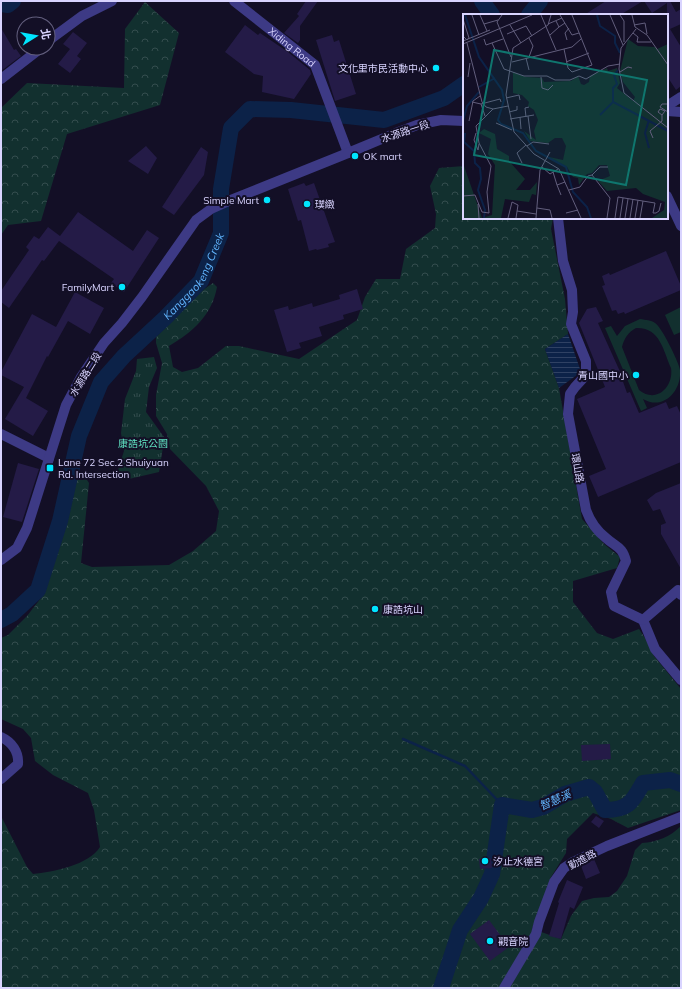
<svg xmlns="http://www.w3.org/2000/svg" width="682" height="989" font-family="Mulish,'Noto Sans TC',sans-serif">
<style>
.grass{fill:#12302f;fill-rule:evenodd}
.forest{fill:url(#forest-crowns)}
.park{fill:url(#park-tufts)}
.water{fill:url(#water-rules)}
.lines{fill:none;stroke-linecap:round;stroke-linejoin:round}
.stream{stroke:#0c2248;stroke-width:2.5}
.river{stroke:#0c2248;stroke-width:16}
.building{fill:#241b47}
.minor{stroke:#3d3a85;stroke-width:10}
.poi-dot{fill:#00e5ff;stroke:#130f26;stroke-width:1.5}
.labels{text-anchor:middle;stroke-width:4;stroke-linejoin:round;paint-order:stroke}
.street-label{font-size:10px;fill:#d9d4ff;stroke:#130f26}
.poi-label{font-size:10px;fill:#d9d4ff;stroke:#130f26;text-anchor:start}
.park-label{font-size:10px;fill:#5fe0c0;stroke:#130f26}
.water-label{font-size:11px;font-style:italic;fill:#62b6ff;stroke:#130f26}
.inset-river{fill:none;stroke:#0c2248;stroke-width:2}
.inset-road{fill:none;stroke:#625e7d;stroke-width:1}
.view{fill:#0f766e;fill-opacity:0.15;stroke:#0f766e;stroke-width:2}
.inset-edge{fill:none;stroke:#d9d4ff;stroke-width:2}
</style>
<defs>
<pattern id="forest-crowns" width="20" height="18" patternUnits="userSpaceOnUse"><rect width="20" height="18" fill="#12302f"/><path d="M2 6a3 3 0 1 1 6 0M12 15a3 3 0 1 1 6 0" fill="none" stroke="#344d4e"/></pattern>
<pattern id="park-tufts" width="24" height="20" patternUnits="userSpaceOnUse"><rect width="24" height="20" fill="#12302f"/><path d="M3 7l-1-3M5 7V3M7 7l1-3M15 17l-1-3M17 17v-4M19 17l1-3" fill="none" stroke="#344d4e"/></pattern>
<pattern id="water-rules" width="6" height="5" patternUnits="userSpaceOnUse"><rect width="6" height="5" fill="#0c2248"/><path d="M0 2.5h6" fill="none" stroke="#2f4163"/></pattern>
</defs>
<rect width="100%" height="100%" fill="#130f26"/>
<path class="grass" d="M681,307V332L674,335L665,315Z
M640,319C646,320 651,320 655,323C661,326 679,362 680,370C682,391 663,411 643,399L647,408L641,411L605,328L611,326L617,336L625,326ZM636,328C660,327 663,350 671,368C674,387 656,404 639,390L622,347C624,339 628,332 636,328Z"/>
<path class="forest" d="M145,2L179,33L160,105L67,134L41,221L8,225L1,235V108L27,83L124,88L125,29Z
M464,166V218H553L551,229L565,299L568,334L545,349L559,388L582,519L604,544L620,557L617,568L573,581V602L597,633L613,639L639,629L645,638L654,656L681,689V810L628,828L611,819L593,813L567,839L566,853L551,877L532,929C543,932 551,936 561,939L571,916L582,901L594,898L609,897L617,891L627,876L635,850L642,843C657,842 670,837 681,826V988H1V816L27,867L33,874C53,872 89,865 100,847L94,810L88,793L53,775L35,761L31,738L23,729L1,719V638L8,635L27,616L41,598L57,552L74,483L78,474L85,477L89,483L81,563L92,567L169,565L193,551L216,531L219,511L206,486L170,449L167,434L156,416V395L162,363L156,343V337L197,294L213,283L217,287C212,315 193,332 169,346L173,367L182,372L198,368L226,346H239L299,359L357,320L365,297L376,279H400L406,249L435,228L436,214L430,186L439,168Z"/>
<path class="park" d="M154,357L157,368L149,387L146,412L164,437L163,447L159,472L129,479L117,473L124,451L121,433L125,399L136,371L137,359Z"/>
<path class="water" d="M568,334L581,372L559,388L545,349Z"/>
<g class="lines">
<path class="stream" d="M403,739L465,766L502,805"/>
<g class="river">
<path d="M482,1L492,15"/>
<path d="M1,4L8,5L13,1"/>
<path d="M529,15L540,1"/>
<path id="s1" d="M1,620L12,614L38,590L60,521L79,436L101,382L124,356L165,318L201,281L221,233V189L231,128L250,109L291,110L384,120L444,98L464,84"/>
<path d="M441,988L460,930L481,898L492,874L502,805L532,810L543,807L565,794L589,787L595,792L605,810C629,810 632,802 643,783L670,780L681,784"/>
</g>
</g>
<path class="building" d="M306,1H318L300,26V40L298,43L284,33L299,16L297,14Z
M606,1H643L620,15H584Z
M644,1H670L676,12L681,9V24L670,29L681,47V86L676,90L667,76V3L652,13Z
M245,25L258,35L260,33L288,52L310,70L311,74L294,99L262,92L263,76L254,74L225,52Z
M1,28L14,50L16,49L21,56L1,71Z
M73,32L87,43L77,56L81,59L70,73L58,64L70,49L63,44Z
M332,35L334,42L339,40L356,94L335,101L316,40Z
M146,146L157,158L148,174L128,161Z
M201,147L208,152L204,175L174,215L162,207Z
M304,183L306,186L314,183L335,242L328,244L329,247L317,250L316,249L309,251L301,220L298,221L288,189Z
M78,212L133,251L147,230L159,238L124,292L111,283L114,279L59,241L44,261L42,260L9,308L1,302V291L29,250L26,247L34,236L39,239L48,227L60,236Z
M666,251L681,286V290L625,314L624,312L618,314L616,310L612,311L602,286L605,285L602,276L609,273L610,275Z
M357,289L363,309L343,315L344,319L319,327L322,336L299,343L301,348L287,352L274,310L288,306L289,310L312,303L313,307L340,299L339,295Z
M75,292L104,308L90,334L68,321L48,357L47,356L26,398L48,411L33,436L5,419L24,387L1,375V372L32,314L56,327Z
M596,307L603,321L598,323L622,376H621L627,393L630,392L639,413L666,402L669,409L677,406L681,415V462L598,497L589,476L606,469L577,399L605,387L579,323L587,309Z
M18,463L39,469L22,522L3,517Z
M681,483V569L661,534V525L666,523L660,509L653,511L647,500L656,493Z
M610,744L611,759L582,761L581,745Z
M596,816L604,821L599,828L591,822Z
M491,858L492,868L480,869L479,859Z
M594,859L600,873L586,879L581,866Z
M567,880L583,887L574,909L570,907L561,939L549,936L559,903L558,902Z
M489,920L509,947L490,961L470,934Z"/>
<g class="lines">
<g class="minor">
<path id="s2" d="M234,1L315,65L348,153"/>
<path d="M48,41L82,16L112,1"/>
<path d="M1,79L41,48"/>
<path d="M667,106L681,97"/>
<path d="M667,111L681,112"/>
<path d="M667,196L681,226"/>
<path d="M558,218L563,261L572,290L573,312L571,324L586,361V375L575,387L570,394L568,414L586,510C590,521 597,531 606,538C617,548 622,546 626,561L611,592L614,606L643,620L655,649L681,680"/>
<path d="M1,434L49,458"/>
<path d="M1,560L17,548L27,528L66,405L81,377L104,343L122,323L142,297L196,220L211,209L231,200L348,153L396,133L417,125L441,120L464,121"/>
<path d="M643,620L678,590L681,595"/>
<path d="M1,737C12,742 19,752 18,764L1,779"/>
<path d="M504,988L536,934L539,922L554,882L564,868L573,862L607,846L681,817"/>
</g>
</g>
<g class="poi-dot">
<circle cx="436" cy="68" r="4"/>
<circle cx="355" cy="156" r="4"/>
<circle cx="267" cy="200" r="4"/>
<circle cx="307" cy="204" r="4"/>
<circle cx="122" cy="287" r="4"/>
<circle cx="636" cy="375" r="4"/>
<rect x="46" y="464" width="8" height="8" rx="2"/>
<circle cx="375" cy="609" r="4"/>
<circle cx="485" cy="861" r="4"/>
<circle cx="490" cy="941" r="4"/>
</g>
<g class="labels">
<g class="street-label">
<text dy="4" stroke="none"><textPath href="#s2" startOffset="74">Xiding Road</textPath></text>
<text transform="translate(405 131) rotate(-18)" y="4">水源路一段</text>
<text transform="translate(85 374) rotate(-58)" y="4">水源路二段</text>
<text transform="translate(578 468) rotate(80)" y="4">環山路</text>
<text transform="translate(582 859) rotate(-28)" y="4">勤進路</text>
</g>
<g class="poi-label">
<text x="428" y="72" text-anchor="end">文化里市民活動中心</text>
<text x="363" y="160">OK mart</text>
<text x="259" y="204" text-anchor="end">Simple Mart</text>
<text x="315" y="208">璞緻</text>
<text x="114" y="291" text-anchor="end">FamilyMart</text>
<text x="628" y="379" text-anchor="end">青山國中小</text>
<text x="58" y="466">Lane 72 Sec.2 Shuiyuan<tspan x="58" dy="12">Rd. Intersection</tspan></text>
<text x="383" y="613">康誥坑山</text>
<text x="493" y="865">汐止水德宮</text>
<text x="498" y="945">觀音院</text>
</g>
<g class="park-label">
<text x="143" y="447">康誥坑公園</text>
</g>
<g class="water-label">
<text dy="4" stroke="none"><textPath href="#s1" startOffset="408">Kanggaokeng Creek</textPath></text>
<text transform="translate(555 800) rotate(-24)" y="4">智慧溪</text>
</g>
</g>
<g transform="translate(463 14)">
<rect width="205" height="205" fill="#130f26"/>
<path d="M165,25L175,32L192,33L194,35L205,30V204H189L201,196L202,188L180,180L173,174L144,177L135,167L147,162L144,151H136L129,159L124,160L116,171L115,164L110,163L104,153L86,143L100,146L103,132L99,124H92L85,129L67,127L61,117L73,126L71,117L75,106L71,96L65,92L66,88L59,81L50,79V58L63,63L79,64L81,68L108,67L115,62L118,70L121,71L126,68L127,62L144,54L145,57L154,54L157,69L154,74L170,87L172,83L160,68L157,57ZM21,115L32,120L34,135L46,142V147L62,165L53,176H67L74,168L73,181L69,180L66,188L42,185L38,204H19L29,201L32,151L25,140L28,125L16,119ZM0,149L19,204H0Z" fill="#12302f"/>
<path class="inset-river" d="M2,1L16,43L39,76L41,86L35,106L38,110L60,119L73,137L103,153L110,178L124,193L128,204M134,1L137,12L152,22V29L157,39M155,56L151,61L154,70L150,74V88L205,117M16,73L32,64M137,101L150,88M186,106L182,119L186,134M0,107L4,92L16,78M0,120H2L1,128L11,137L12,149L17,154L18,165L15,176L22,196L21,204"/>
<path class="inset-road" d="M9,1L16,21M17,1L24,17M39,1L34,8L48,43M78,1L93,36M88,1L85,11L50,34L43,81L51,118L71,140L96,155L118,204M97,1L109,21L116,19M147,1L160,31M157,1L161,7V28M169,1L172,13L184,21L205,51M0,5L6,24L4,26L0,22M93,7L96,13L102,9M21,10L35,6M85,10L99,4M47,11L58,29M171,11L182,9L184,20M173,15L158,34L156,55L161,79L205,114M170,19L175,23L174,28H188M44,20L63,12L69,22M87,21L96,13M66,24L70,32L66,43M21,25L23,31L40,25M104,26L102,19L106,14M0,27L27,16M4,29L19,88L23,93L30,95M29,29L41,55L61,62H84L92,66H107L116,62L123,65L145,52L157,50M0,30L69,1M101,35L105,54L109,58L129,51L109,1M63,44L66,56M49,48L109,33L118,25M103,48L126,39M157,58L165,53L169,54M5,63L7,49M78,63L79,74L85,76L90,71M43,84L56,81L57,86M9,88L18,90L22,102M18,90L37,85L38,88M205,90H199L197,93L205,98M46,98L54,96V92M65,102L68,125M57,103L58,115M63,103L62,94L66,93M47,105L71,101M6,107L10,87L17,82M33,109L49,116M13,119L11,126L15,136L16,130M190,124L187,117L199,107V101L195,98L197,95L202,97L199,101M64,132L70,128L86,130M59,149L54,139L63,131M79,153L87,160L95,155M90,158L94,171M129,161L137,153H145M106,176L117,173L125,162L129,161L147,184L144,204M98,181L94,171L102,168M0,182L12,181L19,198L26,199L24,178L28,152L16,129L13,112L30,95L45,92M74,194L87,196L89,204M54,197L73,200M103,199L115,196M16,204L15,190L16,191M45,204L49,188L55,191L53,204M73,204L77,156L87,138M152,204L155,183L192,189L190,199H193L196,197L198,189M157,204L160,184M162,204L165,185M167,204L170,185M172,204L175,186M177,204L180,187"/>
<path class="view" d="M31,36L184,66L163,171L11,141Z"/>
<rect width="205" height="205" class="inset-edge"/>
</g>
<rect width="682" height="989" fill="none" stroke="#d9d4ff" stroke-width="4"/>
<g transform="translate(36 36) rotate(79)"><circle r="19" fill="#130f26" stroke="#625e7d"/>
<path d="M0-3L7 15L0 10L-7 15Z" fill="#00e5ff"/>
<text y="-6" font-size="11" font-weight="bold" text-anchor="middle" fill="#d9d4ff">北</text>
</g>
</svg>
